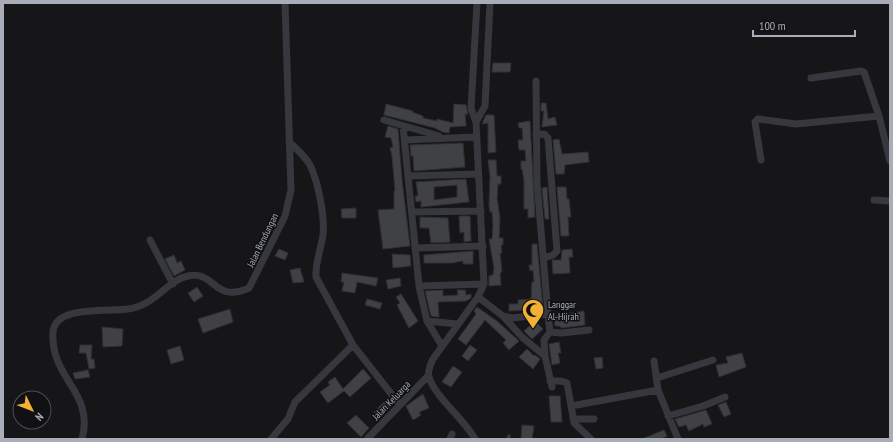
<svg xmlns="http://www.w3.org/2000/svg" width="893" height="442" font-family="'PT Sans Narrow',sans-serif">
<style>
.building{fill:#404145;stroke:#303034;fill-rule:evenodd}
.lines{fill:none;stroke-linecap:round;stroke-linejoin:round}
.lane{stroke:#37383d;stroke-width:3.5}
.street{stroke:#37383d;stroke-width:7}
.labels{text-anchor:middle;stroke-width:3;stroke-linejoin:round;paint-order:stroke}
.street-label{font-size:10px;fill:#a8adb8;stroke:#111113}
.poi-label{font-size:10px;fill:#a8adb8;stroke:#111113;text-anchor:start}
</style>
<rect width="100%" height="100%" fill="#161618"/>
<path class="building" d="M493,63H511L510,72H492Z
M541,103H546L548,119L555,117L557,125L542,127L544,111H541Z
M386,104L413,111L412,112L423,116V118L437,121V119L453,123L454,104L466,105L468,114H465L466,126L450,127L449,133L443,132L435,128L384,115Z
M486,115H494L496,152L488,153V123L482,124Z
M530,121L535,217L528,218V209H524V180L522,169H521V161H526L525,150H519L518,140H523L522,128H519L518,123Z
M388,126L398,129L402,180L410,246L383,249L378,210L394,209V191H395L392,156L390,148L393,147L391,138L385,137Z
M559,139L562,154L588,152L589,162L565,165L564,174H556L553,140Z
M463,143L465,167L414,171L413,156H411L410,145Z
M488,160H496L497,176H501V184H498L497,198L500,218L499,238H503V245H501L502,253H500L502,272L500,273L501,285L489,286V276L493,275L494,268L489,239H492L493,226L492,212H490L489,205L490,176Z
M466,179L469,202L421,207V201L416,202L415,196H418L416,182ZM457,185V197L434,200V187Z
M547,187L549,219H545L542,188Z
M557,187H566L567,199H569L571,217H568L569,236H561Z
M356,208V218H342L341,209Z
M459,216H470L471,241L464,242V232L460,233Z
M420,217L448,218L450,242L431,243L429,228H420Z
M532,244H537L543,309L509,311V304H518V300L531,299L532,282H534L533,270L530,271L529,265H532Z
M279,249L288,253L285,260L275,256Z
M572,249L573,257H569L570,273L553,274L552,260H561L562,250Z
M473,251V264H463V261L452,263H424V255Z
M392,254L410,255L411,266L393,268Z
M174,255L177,263L181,261L185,270L174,276L165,259Z
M300,268L304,282L293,283L290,270Z
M342,273L378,278L376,286L357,282L355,293L342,291L344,282H341Z
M400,278L401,286L388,289L386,280Z
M197,287L203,296L194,302L188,293Z
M443,290V296L458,295L457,290H465L466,295L471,294V298L466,301L438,302L439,317L431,316L425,291Z
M401,294L418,321L409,328L397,305L400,303L396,297Z
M367,299L382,303L380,309L365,305Z
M477,307L497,321L519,341L509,350L503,343L506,340L485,320L466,345L458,339L476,314L474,311Z
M230,309L233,322L203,333L198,319Z
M584,311L585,325L561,328L560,326H555L554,316Z
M535,321L543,329L532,339L524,331Z
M102,327L123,329L122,346L103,347Z
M559,342L561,353H558L560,363L552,365L549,344Z
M80,345H92L91,359H94L95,368L89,369L86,353H79Z
M470,345L477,350L468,361L462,356Z
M180,346L184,360L171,364L167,350Z
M527,349L534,356L535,355L540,359L533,369L519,357Z
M742,353L746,367L719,377L716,365L728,363L726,357Z
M602,357L603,368L596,369L594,358Z
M453,366L462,372L451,387L442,382Z
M363,369L371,378L350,397L344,391L328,403L320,392L330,385L328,382L335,377L343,389Z
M88,370L90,377L75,379L73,373Z
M423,394L429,408L419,412L421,415L413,420L406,406Z
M549,396H560L562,422H551Z
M388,398L393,405L380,418L374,412Z
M726,402L731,414L724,417L718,405Z
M706,410L712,424L704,427L703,424L689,431L686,425L679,427L675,419Z
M356,415L369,428L361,437L347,423Z
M522,425L534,426L532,439H521Z
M664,430L667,436L661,439H642Z"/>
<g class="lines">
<path class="lane" d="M508,439L509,436"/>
<path class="street" d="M811,78L861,71L864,72L879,116L890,161
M536,81L537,183L548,314L550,332L544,340L545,356
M384,120L439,136
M476,122L485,106L490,3
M403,126L419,286L427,321L442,346
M536,135L544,134L548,138L557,251L553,255L544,258
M405,140L476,137
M289,142C297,149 305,156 310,165C318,181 325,217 323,235C321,249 315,263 316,277L353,345L400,405
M761,160L755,122L758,119L796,124L879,116
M408,176L478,174
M874,200L890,201
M412,212L481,211
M150,240L173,284
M415,248L483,246
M419,286L484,284
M478,297L503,316L523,338L545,356L552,387
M503,316L512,318L548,314
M427,321L457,324
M550,332L561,333L589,330
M654,361L658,390L678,439
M657,378L713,360
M550,381H561L567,383L574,423L591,439
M571,406L658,390
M668,416L703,406L725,397
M574,419H594
M368,438L428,376
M82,439C95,392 50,379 53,332C55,305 109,312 128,309C155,306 167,280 188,276C216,270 213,304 249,288L285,216L291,190L285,3
M271,439L288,419L295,402L353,345
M450,439L452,434
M475,439C464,419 435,397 429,377C427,371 431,364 433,359L478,297L484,284L476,122L471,108L477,3"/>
</g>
<defs>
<g id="mosque-pin" transform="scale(1.15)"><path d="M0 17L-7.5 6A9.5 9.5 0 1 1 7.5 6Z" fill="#f2b134" stroke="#111113"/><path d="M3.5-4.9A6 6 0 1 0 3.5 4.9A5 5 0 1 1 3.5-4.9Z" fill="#111"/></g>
</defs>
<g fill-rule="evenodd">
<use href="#mosque-pin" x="533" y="310"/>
</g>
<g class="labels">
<g class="street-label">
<text transform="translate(262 240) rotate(-64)" y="4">Jalan Bendungan</text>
<text transform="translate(391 400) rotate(-46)" y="4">Jalan Keluarga</text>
</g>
<g class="poi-label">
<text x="548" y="308">Langgar<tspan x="548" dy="12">Al-Hijrah</tspan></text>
</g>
</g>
<rect width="893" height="442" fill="none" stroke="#a8adb8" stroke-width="8"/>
<g transform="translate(32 410) rotate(133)"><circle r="19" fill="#111113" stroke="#4d4f55"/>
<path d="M0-3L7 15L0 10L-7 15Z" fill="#f2b134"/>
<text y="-6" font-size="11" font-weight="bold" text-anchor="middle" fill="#a8adb8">N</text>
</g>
<path d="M753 30v6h102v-6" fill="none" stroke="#a8adb8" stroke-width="2"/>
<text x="759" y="30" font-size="12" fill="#a8adb8" stroke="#111113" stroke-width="3" paint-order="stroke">100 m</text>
</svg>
